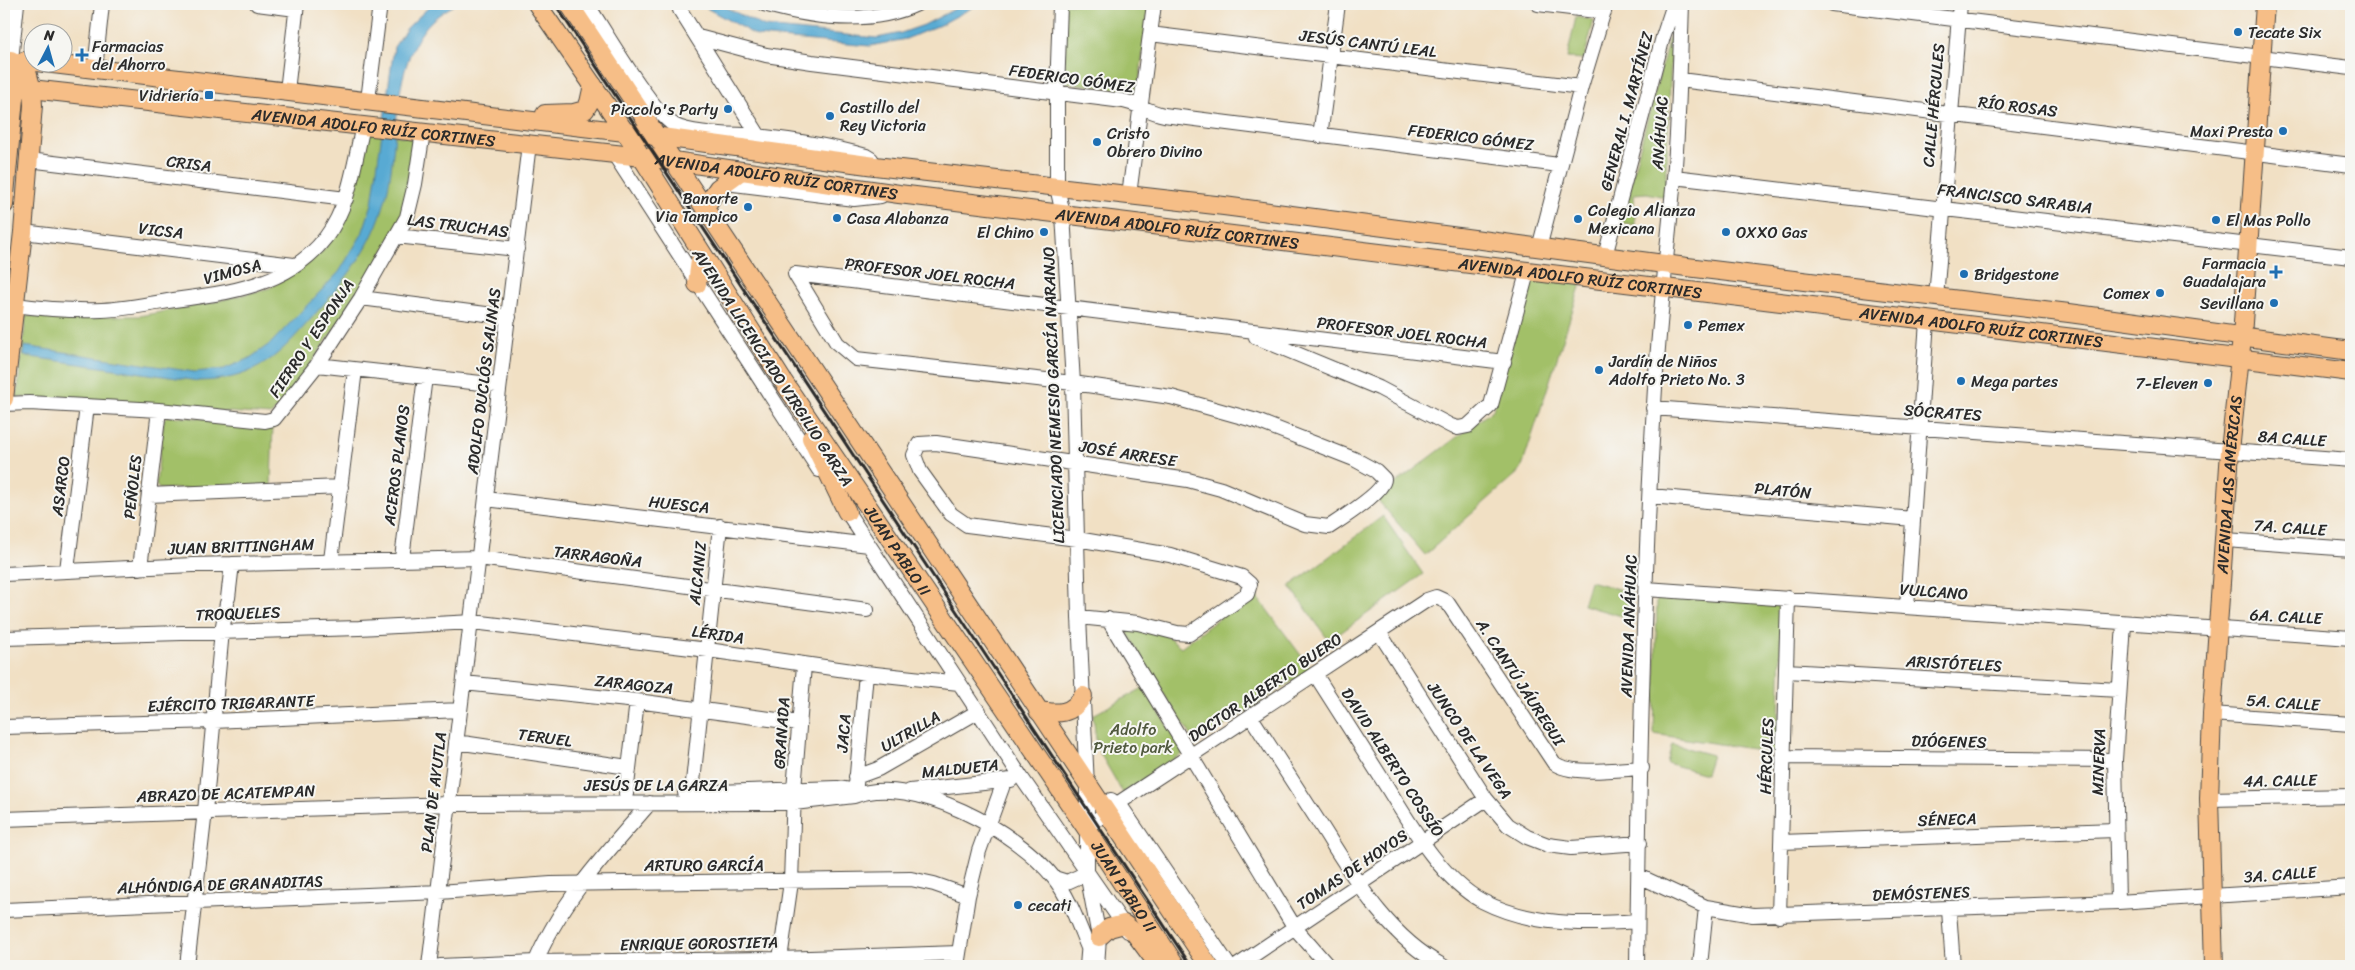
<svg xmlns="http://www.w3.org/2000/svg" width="2355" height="970" font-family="Sriracha,sans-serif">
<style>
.green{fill:#a2c068;stroke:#66764a}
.water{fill:#58aad3;stroke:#426a7f}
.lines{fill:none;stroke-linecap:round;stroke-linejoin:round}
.minor-casing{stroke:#494642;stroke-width:16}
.major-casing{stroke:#494642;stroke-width:20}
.minor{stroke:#fff;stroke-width:14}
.major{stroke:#f6be87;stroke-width:18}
.rail{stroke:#2b2b2b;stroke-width:3}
.poi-dot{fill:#1f6fb2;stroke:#f6f6f2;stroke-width:2}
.labels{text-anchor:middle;stroke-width:4;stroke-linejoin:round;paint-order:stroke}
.poi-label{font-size:16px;fill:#2b2b2b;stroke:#f6f6f2;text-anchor:start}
.street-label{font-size:16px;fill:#2b2b2b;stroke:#f6f6f2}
.park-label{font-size:16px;fill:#4f583d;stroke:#f6f6f2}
</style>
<rect width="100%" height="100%" fill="#f6f6f2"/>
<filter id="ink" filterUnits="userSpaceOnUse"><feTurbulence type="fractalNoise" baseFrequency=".02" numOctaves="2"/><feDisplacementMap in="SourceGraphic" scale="10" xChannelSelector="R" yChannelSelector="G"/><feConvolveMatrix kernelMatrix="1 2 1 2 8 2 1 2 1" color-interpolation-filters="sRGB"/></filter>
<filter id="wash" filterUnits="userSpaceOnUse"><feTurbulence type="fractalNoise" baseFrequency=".0096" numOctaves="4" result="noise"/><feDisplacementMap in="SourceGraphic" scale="20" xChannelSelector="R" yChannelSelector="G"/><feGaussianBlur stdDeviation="1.12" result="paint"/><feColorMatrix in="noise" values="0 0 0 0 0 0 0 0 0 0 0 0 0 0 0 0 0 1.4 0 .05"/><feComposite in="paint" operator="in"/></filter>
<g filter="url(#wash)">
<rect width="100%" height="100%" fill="#f1e0c4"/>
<path class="green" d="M1065,4H1149L1138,92L1064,82Z
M1576,17L1594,20L1584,59L1567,58Z
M1669,38H1672L1665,197L1647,193L1634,194L1635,225L1620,222Z
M363,132L419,138L409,202L376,267L300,380L271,415L17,397L26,316H139L210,303L270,288L324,250L347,212Z
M1532,275L1581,284L1521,470L1425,555L1376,498L1493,410Z
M167,416L273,423L271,486L159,489L156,485L164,419Z
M1383,516L1423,574L1329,641L1290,586Z
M1590,581L1632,593L1625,617L1583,605Z
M1254,592L1311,669L1201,741L1193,738L1151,675L1124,626L1166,635L1181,647Z
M1663,594L1779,603L1782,606L1778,753L1654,734L1657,600Z
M1143,688L1185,752L1123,793L1097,748L1093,715Z
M1672,744L1712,755L1706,774L1667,763Z"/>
<path class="water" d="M432,4H456C446,10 434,17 426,27C388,74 401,152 383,208C368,256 341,284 309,321C275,360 253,380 198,381L24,356V346L195,372L224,369L250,358L271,343L339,272L362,234L372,204L394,47L407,28Z
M699,4H719L765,27L877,38L901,33L924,25L964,4H979L940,25L906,39L870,46L757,36Z"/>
</g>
<g filter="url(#ink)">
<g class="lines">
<g class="minor-casing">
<path id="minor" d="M257,4L296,9
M587,4C604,30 651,111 674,125C692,135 735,134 757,136C793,140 831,146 866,156L871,159L875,166
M764,4C813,18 870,26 917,4
M1060,4L1057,93V187L1063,214L1073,383L1079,617L1087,786V873L1099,937L1097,966
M1538,4L1604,12
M1832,4L2351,68
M680,10L759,136
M1150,34L1581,87
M698,37L766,55L812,62L1123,101C1138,104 1149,112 1164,115L1559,165
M11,60L17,4
M95,69L102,4
M1680,80L2351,165
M287,91L297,4
M368,100L380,4
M1320,136L1338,4
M614,154L819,470
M29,160L346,199
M1674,177L2351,257
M726,180L734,184L854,199L881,196
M1129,195L1154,4
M23,232L294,265
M396,236L517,249
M1539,248L1581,87L1606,4
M1605,256L1663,37L1674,4
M795,274L837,343L856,359L1073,383L1171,397L1257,421L1354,459L1376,471L1384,479C1384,492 1341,519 1329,527L1305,524L1221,489L1188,480L936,443L919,444L914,455L920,471L951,514L967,525L1077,539L1170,555L1242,577L1250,584L1247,594L1189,634L1177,633L1138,623L1079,617
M795,274L1504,362
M361,298L509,317
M1936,298L1960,4
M15,305C44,309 73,311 102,310C126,309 150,304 174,300C229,293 290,285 326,237C350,205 354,163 363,126
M1256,337L1379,388L1451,426L1458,428L1468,426L1491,405L1527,273
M317,365L499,385
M4,404L29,403L159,410L265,421L274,419L317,365L361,298L407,217L415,184L423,132
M1653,408L2351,460
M149,495L341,487
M1650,496L1913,519
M486,499L869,545
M842,504L1021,777L1128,931
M2226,540L2351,549
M402,558L425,377
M331,560L355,370
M140,568L159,410
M67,570L87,406
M4,574L193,565L479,558L867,610
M1646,589L2351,638
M228,598L232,564
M1907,607L1927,321
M1108,619L1295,928L1328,966
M1379,632L1486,799L1508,825L1527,837L1548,845L1571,848L1640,843
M4,638L359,628L473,622L708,650L866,673L959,683
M1786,671L2119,690
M1315,674C1337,709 1360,744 1382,779C1408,820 1439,878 1482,901C1531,926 1584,925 1637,921
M464,683L637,701L799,723
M2212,714L2351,724
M1251,717C1275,754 1298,790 1322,827C1355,879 1387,936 1443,966
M4,727L214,721L460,710
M456,742L628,767
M1783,757L2115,760
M856,777L878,769L979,711
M856,785L866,673
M910,791L1011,780
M685,793L837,788L858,791
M626,794L637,701
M2209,799L2351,796
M1111,800L1122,808L1229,966
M691,801L720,526
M4,819L449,804L794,803L854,796C913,773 1018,832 1054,878C1070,898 1079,927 1089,950
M1086,828L1117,804L1427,600L1436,597L1447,602L1554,763C1571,776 1620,769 1642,768
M1781,842L2115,830
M1639,876L1706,907L1753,915L2118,902L2351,887
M1054,878L1067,882L1087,873
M2118,902L2115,760L2124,624
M4,910L439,892L551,884L911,879L934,884L968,896
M1949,910L1953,966
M1779,916L1788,598
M187,966L205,811L222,631L227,603
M429,966L529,144
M440,966L536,962L780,959L959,953
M534,966C559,903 606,853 650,803
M779,966L791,882L794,790L804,665
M957,966L968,896L979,851L1004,782
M1087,966L1089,942
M1237,966L1486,799
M1637,966C1639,779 1643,591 1654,405C1658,329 1667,254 1674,178C1679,120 1680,62 1682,4
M1700,966L1706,907"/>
</g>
<g class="major-casing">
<g id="major">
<path id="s1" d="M537,4L632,142L783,381L1086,828L1176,966"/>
<path d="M569,4L1209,966"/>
<path d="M36,62L625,132L875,166L1224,206L1687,267L2069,313L2351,351"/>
<path id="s2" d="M4,86L660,159L899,194L2351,372"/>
<path d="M545,114L574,113L585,110L589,103L593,85"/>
<path d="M4,205L15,88L11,60"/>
<path d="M705,207L718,188L740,172"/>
<path d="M697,284L701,253"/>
<path d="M4,399L23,232L33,105L32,90L24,61"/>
<path d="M811,438L847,512"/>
<path d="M1038,711C1058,714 1072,715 1083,696"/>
<path d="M1099,937L1109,928L1124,924L1133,931L1159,966"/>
<path id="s3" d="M2214,966L2209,799L2212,714L2230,451L2242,337L2265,4"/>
</g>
</g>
<use href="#minor" class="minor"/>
<use href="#major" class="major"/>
<path class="rail" d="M555,4L1191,966"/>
</g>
</g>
<g class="poi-dot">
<circle cx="2238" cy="32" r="5"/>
<path d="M79.5 47.5h5v5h5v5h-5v5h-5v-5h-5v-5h5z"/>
<rect x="204" y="90" width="10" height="10" rx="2.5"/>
<circle cx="728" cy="109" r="5"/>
<circle cx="830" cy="116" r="5"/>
<circle cx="2283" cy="131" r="5"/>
<circle cx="1097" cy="142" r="5"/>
<circle cx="748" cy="207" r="5"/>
<circle cx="837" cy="218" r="5"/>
<circle cx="1578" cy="219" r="5"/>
<circle cx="2216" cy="220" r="5"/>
<circle cx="1044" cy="232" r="5"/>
<circle cx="1726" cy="232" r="5"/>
<path d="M2273.5 264.5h5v5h5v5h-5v5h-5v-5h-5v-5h5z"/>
<circle cx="1964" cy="274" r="5"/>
<circle cx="2160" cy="293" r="5"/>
<circle cx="2274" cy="303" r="5"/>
<circle cx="1688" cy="325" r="5"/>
<circle cx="1599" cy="370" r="5"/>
<circle cx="1961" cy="381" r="5"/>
<circle cx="2208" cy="383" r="5"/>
<circle cx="1018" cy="905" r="5"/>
</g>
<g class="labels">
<g class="poi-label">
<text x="2248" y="38">Tecate Six</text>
<text x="92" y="52">Farmacias<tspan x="92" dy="18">del Ahorro</tspan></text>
<text x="199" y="101" text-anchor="end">Vidriería</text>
<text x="840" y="113">Castillo del<tspan x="840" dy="18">Rey Victoria</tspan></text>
<text x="718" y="115" text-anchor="end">Piccolo's Party</text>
<text x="2273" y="137" text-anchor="end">Maxi Presta</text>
<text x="1107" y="139">Cristo<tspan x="1107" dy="18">Obrero Divino</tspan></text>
<text x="738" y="204" text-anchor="end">Banorte<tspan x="738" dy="18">Via Tampico</tspan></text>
<text x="1588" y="216">Colegio Alianza<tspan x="1588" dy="18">Mexicana</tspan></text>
<text x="847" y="224">Casa Alabanza</text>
<text x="2226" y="226">El Mas Pollo</text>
<text x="1034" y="238" text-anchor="end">El Chino</text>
<text x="1736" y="238">OXXO Gas</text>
<text x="2266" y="269" text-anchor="end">Farmacia<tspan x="2266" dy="18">Guadalajara</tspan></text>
<text x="1974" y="280">Bridgestone</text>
<text x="2150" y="299" text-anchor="end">Comex</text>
<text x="2264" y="309" text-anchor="end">Sevillana</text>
<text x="1698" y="331">Pemex</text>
<text x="1609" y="367">Jardín de Niños<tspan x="1609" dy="18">Adolfo Prieto No. 3</tspan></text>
<text x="1971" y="387">Mega partes</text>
<text x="2198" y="389" text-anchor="end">7-Eleven</text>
<text x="1028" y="911">cecati</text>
</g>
<g class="street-label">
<text transform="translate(1368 43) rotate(7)" y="6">JESÚS CANTÚ LEAL</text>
<text transform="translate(1072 78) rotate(8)" y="6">FEDERICO GÓMEZ</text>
<text transform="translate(1933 105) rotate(-85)" y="6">CALLE HÉRCULES</text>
<text transform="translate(2018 106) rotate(7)" y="6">RÍO ROSAS</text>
<text transform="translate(1626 111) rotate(-75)" y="6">GENERAL I. MARTÍNEZ</text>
<text dy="6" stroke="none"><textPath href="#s2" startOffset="372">AVENIDA ADOLFO RUÍZ CORTINES</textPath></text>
<text transform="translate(1659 133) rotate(-86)" y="6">ANÁHUAC</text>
<text transform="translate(1471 137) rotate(7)" y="6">FEDERICO GÓMEZ</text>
<text transform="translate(189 163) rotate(7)" y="6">CRISA</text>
<text dy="6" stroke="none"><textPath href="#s2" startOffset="778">AVENIDA ADOLFO RUÍZ CORTINES</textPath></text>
<text transform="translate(2015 198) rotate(7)" y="6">FRANCISCO SARABIA</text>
<text transform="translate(458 225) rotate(7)" y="6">LAS TRUCHAS</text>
<text dy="6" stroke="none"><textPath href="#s2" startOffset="1182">AVENIDA ADOLFO RUÍZ CORTINES</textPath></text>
<text transform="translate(161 230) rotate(7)" y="6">VICSA</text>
<text transform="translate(232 271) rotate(-15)" y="6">VIMOSA</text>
<text transform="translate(930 273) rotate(7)" y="6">PROFESOR JOEL ROCHA</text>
<text dy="6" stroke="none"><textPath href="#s2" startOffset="1588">AVENIDA ADOLFO RUÍZ CORTINES</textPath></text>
<text dy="6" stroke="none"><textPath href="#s2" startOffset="1992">AVENIDA ADOLFO RUÍZ CORTINES</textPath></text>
<text transform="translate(1402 332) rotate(7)" y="6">PROFESOR JOEL ROCHA</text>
<text transform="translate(311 338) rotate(-56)" y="6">FIERRO Y ESPONJA</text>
<text transform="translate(773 367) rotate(57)" y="6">AVENIDA LICENCIADO VIRGILIO GARZA</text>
<text transform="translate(483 381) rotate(-83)" y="6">ADOLFO DUCLÓS SALINAS</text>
<text transform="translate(1053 395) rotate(-92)" y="6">LICENCIADO NEMESIO GARCÍA NARANJO</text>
<text transform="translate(1943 412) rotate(4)" y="6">SÓCRATES</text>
<text transform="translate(2292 438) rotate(4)" y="6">8A CALLE</text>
<text transform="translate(1128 453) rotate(9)" y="6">JOSÉ ARRESE</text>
<text transform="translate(396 465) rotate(-83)" y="6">ACEROS PLANOS</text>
<text dy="6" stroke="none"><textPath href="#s3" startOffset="482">AVENIDA LAS AMÉRICAS</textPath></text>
<text transform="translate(60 486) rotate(-83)" y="6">ASARCO</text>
<text transform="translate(132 487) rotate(-84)" y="6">PEÑOLES</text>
<text transform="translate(1783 490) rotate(5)" y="6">PLATÓN</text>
<text transform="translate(679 504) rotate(6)" y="6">HUESCA</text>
<text transform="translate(2290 527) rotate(4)" y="6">7A. CALLE</text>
<text transform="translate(241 546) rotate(-2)" y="6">JUAN BRITTINGHAM</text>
<text dy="6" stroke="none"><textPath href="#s1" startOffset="655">JUAN PABLO II</textPath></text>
<text transform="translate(598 556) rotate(7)" y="6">TARRAGOÑA</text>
<text transform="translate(697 573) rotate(-84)" y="6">ALCANIZ</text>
<text transform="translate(1934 591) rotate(4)" y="6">VULCANO</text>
<text transform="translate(238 613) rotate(-2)" y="6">TROQUELES</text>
<text transform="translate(2286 616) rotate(3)" y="6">6A. CALLE</text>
<text transform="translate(1628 626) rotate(-88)" y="6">AVENIDA ANÁHUAC</text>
<text transform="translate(718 634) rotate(8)" y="6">LÉRIDA</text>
<text transform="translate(1954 663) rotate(3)" y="6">ARISTÓTELES</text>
<text transform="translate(1521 682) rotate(57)" y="6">A. CANTÚ JÁUREGUI</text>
<text transform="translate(634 684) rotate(6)" y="6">ZARAGOZA</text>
<text transform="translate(1265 687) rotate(-34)" y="6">DOCTOR ALBERTO BUERO</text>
<text transform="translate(2283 702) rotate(4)" y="6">5A. CALLE</text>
<text transform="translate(231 703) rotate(-2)" y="6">EJÉRCITO TRIGARANTE</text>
<text transform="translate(910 731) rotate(-30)" y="6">ULTRILLA</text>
<text transform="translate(781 733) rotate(-86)" y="6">GRANADA</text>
<text transform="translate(843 733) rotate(-85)" y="6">JACA</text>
<text transform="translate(545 737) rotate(8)" y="6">TERUEL</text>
<text transform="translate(1470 740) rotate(56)" y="6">JUNCO DE LA VEGA</text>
<text transform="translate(1949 741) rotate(1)" y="6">DIÓGENES</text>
<text transform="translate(1766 756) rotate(-88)" y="6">HÉRCULES</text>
<text transform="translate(1393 762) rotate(57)" y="6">DAVID ALBERTO COSSÍO</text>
<text transform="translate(2098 762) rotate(-88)" y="6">MINERVA</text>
<text transform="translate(960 768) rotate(-6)" y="6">MALDUETA</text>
<text transform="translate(2280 780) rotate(-1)" y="6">4A. CALLE</text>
<text x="656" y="791">JESÚS DE LA GARZA</text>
<text transform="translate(433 792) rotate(-83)" y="6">PLAN DE AYUTLA</text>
<text transform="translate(226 793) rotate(-2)" y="6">ABRAZO DE ACATEMPAN</text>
<text transform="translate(1947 819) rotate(-2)" y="6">SÉNECA</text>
<text x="704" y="871">ARTURO GARCÍA</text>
<text transform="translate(1352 869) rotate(-34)" y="6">TOMAS DE HOYOS</text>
<text transform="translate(2280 874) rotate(-4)" y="6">3A. CALLE</text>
<text transform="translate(220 884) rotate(-2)" y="6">ALHÓNDIGA DE GRANADITAS</text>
<text dy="6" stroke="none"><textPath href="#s1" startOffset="1060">JUAN PABLO II</textPath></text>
<text transform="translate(1921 893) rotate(-2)" y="6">DEMÓSTENES</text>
<text transform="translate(699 943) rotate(-1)" y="6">ENRIQUE GOROSTIETA</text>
</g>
<g class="park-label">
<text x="1133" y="735">Adolfo<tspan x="1133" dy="18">Prieto park</tspan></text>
</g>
</g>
<rect width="2355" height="970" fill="none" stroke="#f6f6f2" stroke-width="20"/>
<g transform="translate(48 48) rotate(6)"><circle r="24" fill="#f6f6f2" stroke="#a5a5a2"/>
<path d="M0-4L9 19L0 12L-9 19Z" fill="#1f6fb2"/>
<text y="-8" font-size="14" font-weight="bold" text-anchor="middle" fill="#2b2b2b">N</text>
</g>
</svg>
